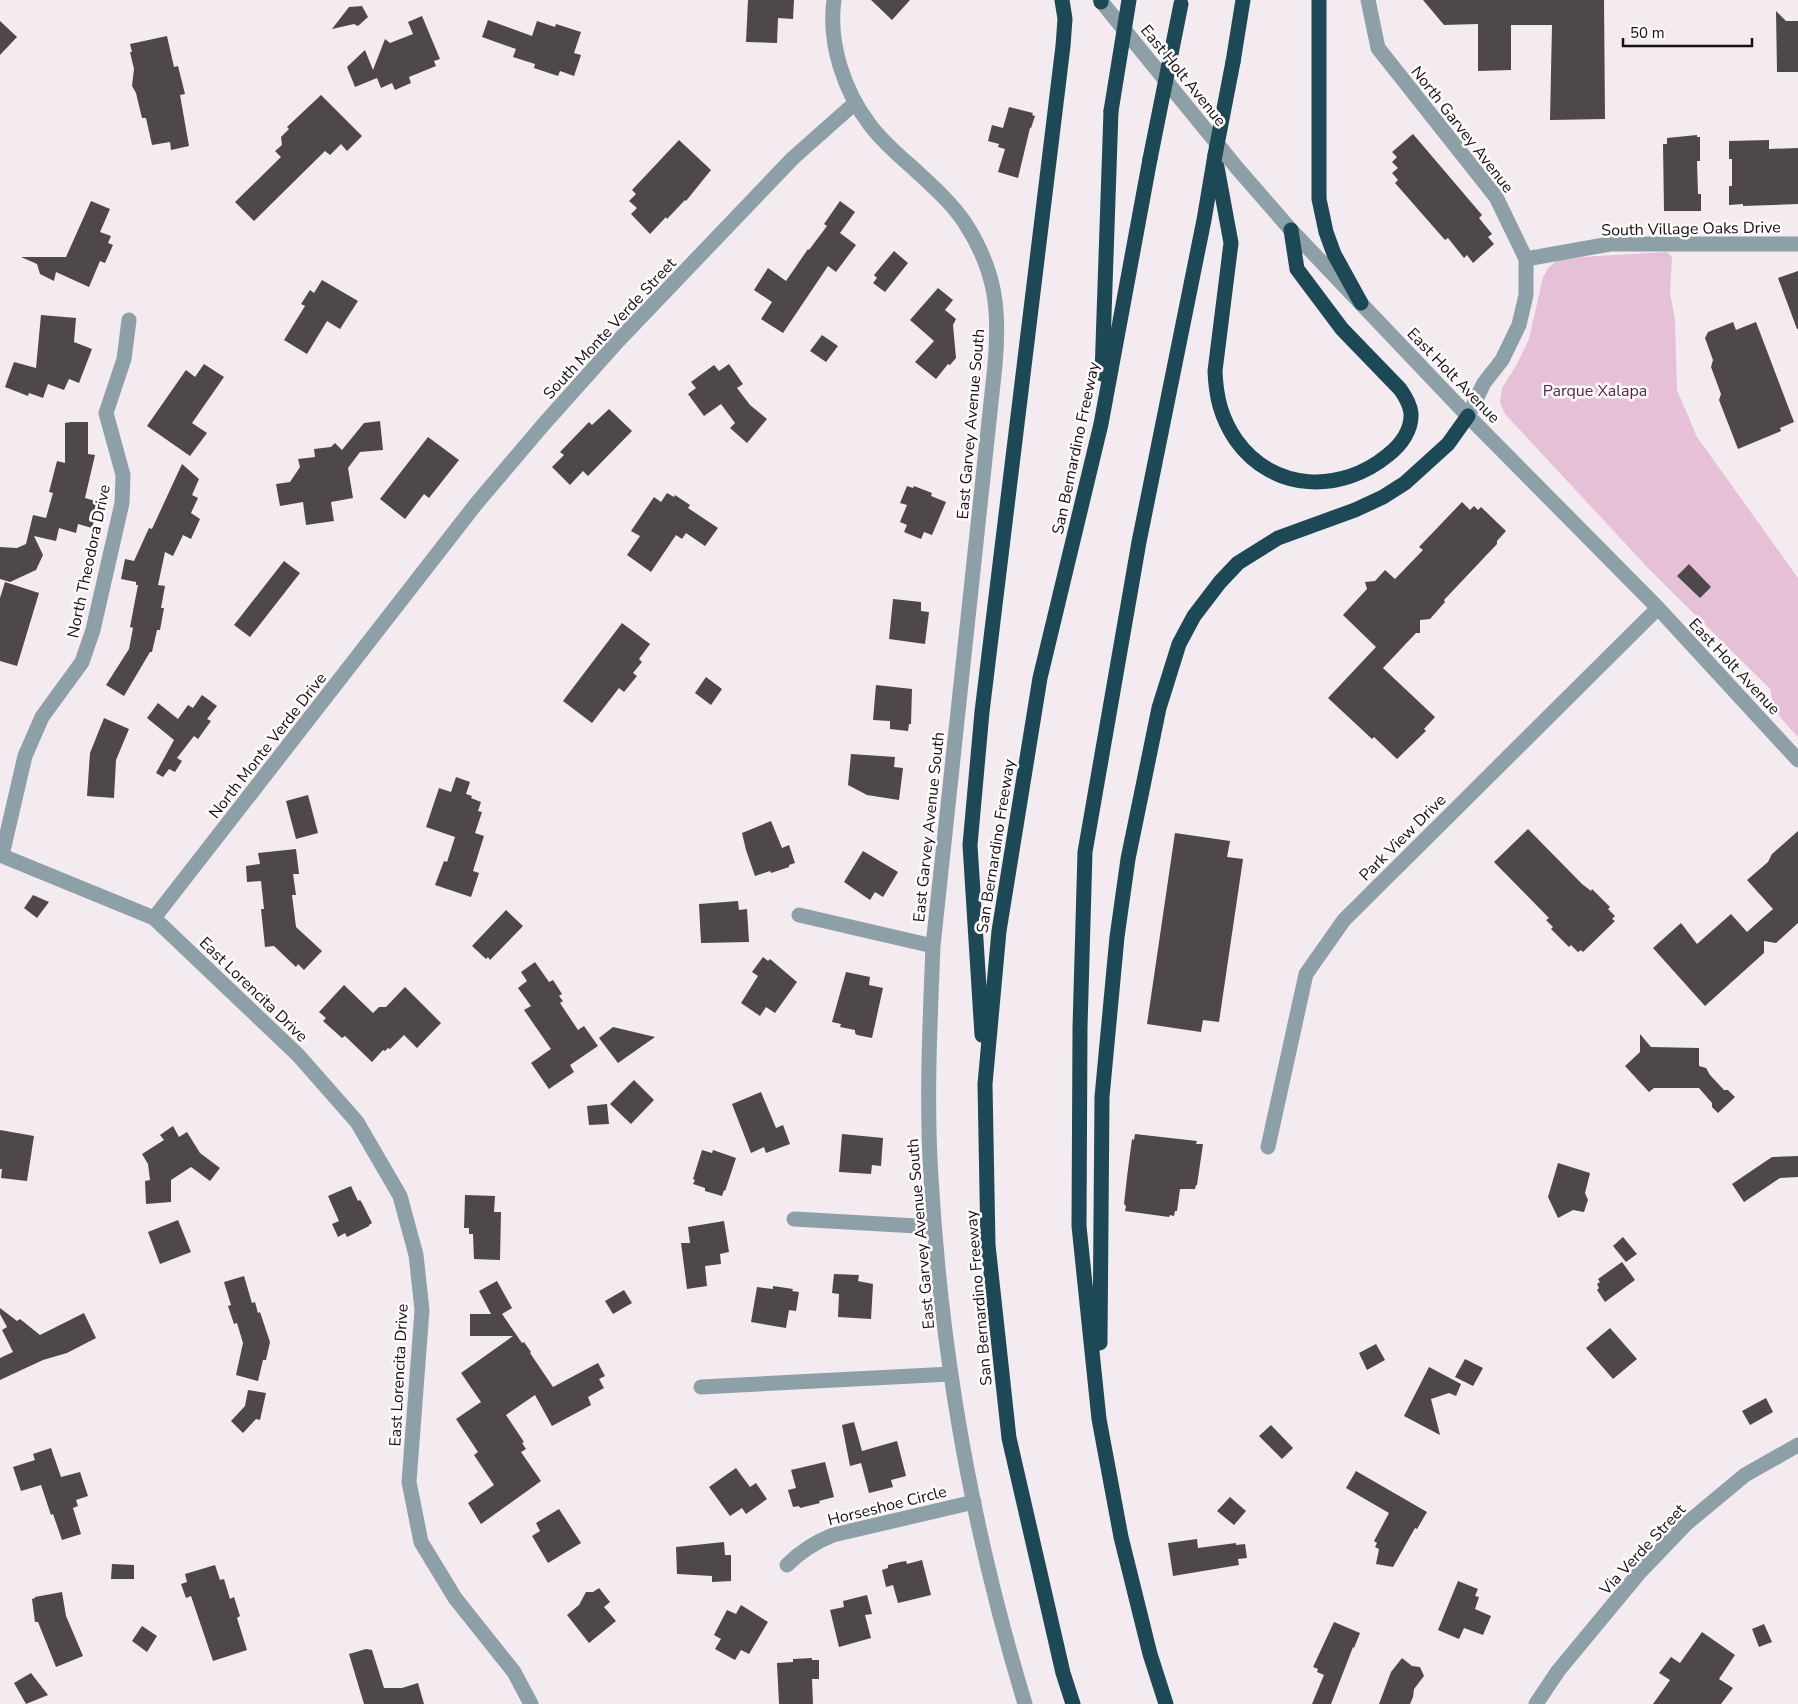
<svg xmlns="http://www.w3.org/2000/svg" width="1798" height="1704" font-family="'Nunito Sans',sans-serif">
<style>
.green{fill:#e5c0d6}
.building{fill:#4e474b}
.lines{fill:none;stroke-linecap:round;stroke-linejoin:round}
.minor{stroke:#8da0a7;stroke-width:15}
.highway{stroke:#1d4957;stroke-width:15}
.highway-bridge{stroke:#1d4957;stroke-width:15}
.labels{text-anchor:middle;stroke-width:5;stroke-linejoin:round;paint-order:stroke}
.street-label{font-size:16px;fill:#141112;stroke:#fffafc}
.park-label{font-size:16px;fill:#562646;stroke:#fffafc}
</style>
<rect width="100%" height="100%" fill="#f4ebf0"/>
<path class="green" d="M1667,252L1672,257L1670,293L1675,320L1677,390L1697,437L1798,578V737C1785,723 1771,710 1771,690L1648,568L1505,414L1500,403L1502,388L1517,364L1529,339L1543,277L1549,267L1558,260L1582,257Z"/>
<path class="building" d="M748,0H794L793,19L778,18L777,43L746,42Z
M871,0H910L892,20Z
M1423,0H1604L1605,119L1550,120L1552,25H1511V70L1478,71V24L1444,25Z
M362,6L368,17L358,26L354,24L332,29L349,7Z
M1776,11L1786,21H1798V72H1777Z
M422,16L440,59L434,61L436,66L409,77L411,83L395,90L392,83L381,88L377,78L355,87L347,67L365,50L373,70L385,39L390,43L413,34L408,22Z
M488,20L532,36L537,21L555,27L556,24L581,32L574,53L581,55L574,76L560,71L558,76L534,68L535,64L513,57L516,49L482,37Z
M0,21L17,37L0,55Z
M167,36L174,67L178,66L185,94L180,95L189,146L171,150L170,142L152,145L146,118H142L136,93L132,86L134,69L130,52H132L130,44Z
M321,95L362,136L347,151L341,144L330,155L325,151L254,221L235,202L281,157L275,151L282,145L281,137L289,129L287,127Z
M1009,107L1033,113L1032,115L1035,116L1031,128H1030L1018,178L998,172L1005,149L998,147L999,144L988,141L992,125L1003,128Z
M1413,134L1482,215L1479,218L1492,234L1488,237L1494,244L1473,263L1467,255L1464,258L1448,238L1445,240L1395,183L1398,180L1392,173L1398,168L1392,162L1397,157L1392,152Z
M1697,135V137H1700V161H1697L1698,194H1701V211H1664L1663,144H1667V138Z
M679,140L711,170L686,201L685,200L667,219L666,217L650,234L631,214L637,208L629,201L636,194L632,190Z
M1769,140V149L1798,148V204L1743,206V204L1729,205V186H1732V159H1729V141Z
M91,201L110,209L100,232L111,236L108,243L113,245L105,263L100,261L89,287L56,272L54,281L40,274L37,264L21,257H66Z
M840,201L855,212L840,233L856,245L836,272L828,266L783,333L761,319L772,302L754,290L768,268L786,281L808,249L809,250L827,226L824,224Z
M894,251L908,263L885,292L873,283L877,278L874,275Z
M1798,271V329H1797L1778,278Z
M322,280L358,301L340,329L327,321L307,354L284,340L305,306L301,304L310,290L314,293Z
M938,288L953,300L945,310L956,319L953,325L956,358L950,365L948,364L936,379L915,362L934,341L910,320Z
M41,315L76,318L74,342L92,349L79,383L69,379L64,390L48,384L43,398L29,393L28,396L5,387L14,362L36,368Z
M1733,322L1736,330L1756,322L1794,422L1780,428L1781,431L1738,449L1719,400L1721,394L1711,367L1713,360L1705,338L1708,332Z
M822,335L838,346L826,362L810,351Z
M204,364L224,377L192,423L207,433L190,456L147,426L186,370L195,377Z
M729,364L743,384L737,388L750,405L767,419L747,443L730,428L735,423L721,404L704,416L688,394L696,388L691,382L714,365L719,371Z
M609,409L632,431L588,476L583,471L570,485L552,467L564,455L560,452L589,422L592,425Z
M380,421L383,450L360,452L348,468L353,498L331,502L334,521L306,525L303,502L280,506L276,484L290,482L300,467L298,459L315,457L314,449L331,447L335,443L342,450L364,423Z
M71,422H88V454L95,455L85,498L99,502L92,528L78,524L76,533L59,528L56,541L34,536L43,555L36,570L10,582L0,579V547L17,548L26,544L33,515L46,518L53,493L49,492L57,461L65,463V423Z
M428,437L459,460L429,498L424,494L405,519L380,499Z
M182,464L199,479L192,495L198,498L191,513L200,519L191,539L183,535L173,556L165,552L158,585L165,586L161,608H164L160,630H157L152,652H150L124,696L106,685L129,649L133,628L130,627L138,585H136V582L121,579L125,559L134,561L149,528L152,529Z
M907,486L913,488L914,486L932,493L931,496L946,502L932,535L924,532L921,539L904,532L907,525L900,522L907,505L900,503Z
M667,493L674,497L675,495L690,505L688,508L718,528L705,546L686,533L682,539L676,535L651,572L627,555L640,536L631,531L654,497L661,502Z
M1462,502L1470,510L1474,506L1478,510L1481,507L1506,531L1497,541V544L1444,600L1445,602L1430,619L1420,620V633H1416L1383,668L1435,717L1424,729L1426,731L1397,759L1374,737L1372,739L1328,698L1376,647L1343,615L1367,589L1365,582L1375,581L1385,570L1395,579L1423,550L1419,547Z
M284,561L300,573L250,637L234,625Z
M1689,564L1711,587L1700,598L1677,576Z
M5,582L39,593L17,666L0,661V598Z
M893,599L921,602V611L929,612L925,644L889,639Z
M622,623L650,644L639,659L642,662L633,673L637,676L624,692L619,688L592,723L563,701Z
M706,677L722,689L711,705L695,693Z
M876,685L912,689L911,724H909L908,731L890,729V721L873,720Z
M202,695L217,706L207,719L211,721L198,739L194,736L177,758L182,761L175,772L169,769L163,777L156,773L174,740L147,718L158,703L178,719L188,705L193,708Z
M104,718L129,729L116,760L114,798L87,796L90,753Z
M851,754L895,757L894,767L903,768L899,800L867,795L848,785Z
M456,777L470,782L466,794L472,796L471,798L481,802L478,811L482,812L475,833L484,836L473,871L479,873L471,897L435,885L444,861L447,862L455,837L426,827L439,788L451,792Z
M308,795L318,833L296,839L286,801Z
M771,821L782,848L789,845L795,863L789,865V867L771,873L770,871L755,876L746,850L742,833Z
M1528,829L1582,884L1591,891L1592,889L1610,907L1608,909L1615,916L1612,919L1615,921L1583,952L1581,950L1578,952L1571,945L1569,947L1551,929L1553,927L1546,920L1549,918L1494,862Z
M1798,831V923L1776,943L1764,941V953L1705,1006L1653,948L1681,923L1697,944L1731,914L1747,932L1773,909L1747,880L1768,862L1772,854Z
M1175,833L1230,841L1227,857L1243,859L1219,1022L1203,1020L1201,1032L1147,1024Z
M296,849L299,874H293L296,895H292L296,927L322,951L304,970L298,964L296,967L274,946L265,947L261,909H264L261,881L247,882L246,866L260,864L258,853Z
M863,851L898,872L883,897L875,892L870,900L844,882Z
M33,895L49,902L37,918L24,908Z
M738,901L739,910L747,909L749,942L701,943L699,904Z
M506,910L523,926L490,960L488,957L486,959L472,946Z
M763,957L768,961L770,959L797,982L775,1013L766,1007L760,1016L741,1003L758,976L752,972Z
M535,962L549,982L553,980L562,994L559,996L563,1001L560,1003L578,1030L584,1026L598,1046L570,1065L574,1072L549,1089L531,1063L551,1049L524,1010L531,1006L518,988L527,981L521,972Z
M846,972L870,977L869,985L883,988L872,1038L857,1035L855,1033V1030L840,1027L841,1024L832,1022Z
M344,985L373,1013L379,1007H386L405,987L441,1023L417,1048L404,1035L390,1049L388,1048L385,1051L383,1050L372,1062L345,1036L342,1038L323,1021L326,1018L319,1012Z
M613,1027L655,1037L618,1063L599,1038Z
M1640,1034L1651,1047L1699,1048V1066L1706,1068L1710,1075L1724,1090H1728L1735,1097L1718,1113L1712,1107V1103L1699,1088H1654L1649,1092L1625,1066L1640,1052Z
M634,1080L654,1100L631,1124L610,1104Z
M761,1092L776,1128L783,1125L790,1144L766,1153L764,1147L751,1153L732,1104Z
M607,1104L609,1124L589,1125L587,1106Z
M173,1126L179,1137L187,1132L200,1153L220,1168L210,1181L191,1167L171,1180V1202L146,1204L145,1181L150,1180L148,1164L142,1154L164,1140L160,1135Z
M0,1130L34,1136L27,1181L1,1178L2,1169H0Z
M842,1134L883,1138L881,1166L872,1165L871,1174L839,1172Z
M1135,1134L1197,1141L1196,1144H1203L1197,1185H1196L1195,1189H1180L1177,1211H1175L1174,1216L1170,1215L1169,1217L1125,1211L1126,1206L1124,1204L1127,1177L1132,1139L1134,1140Z
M702,1150L712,1153L713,1150L736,1158L725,1191L724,1190L722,1196L705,1191V1188L693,1184L695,1180L693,1179Z
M1798,1156V1177L1780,1178L1744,1202L1732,1184L1772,1157Z
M1558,1163L1590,1173L1585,1193L1588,1200L1584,1212L1573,1210L1558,1218L1548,1197Z
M351,1186L358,1201L360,1200L362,1203L372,1223L369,1225V1226L347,1237L345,1233L338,1237L332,1224L339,1221L328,1196Z
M465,1195L495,1196L494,1212H501L500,1260L474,1259L473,1234H469V1228H464Z
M178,1220L191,1252L160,1264L148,1232Z
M724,1221L729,1252L720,1254L721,1264L705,1266L707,1286L687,1289L681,1243H690L688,1227Z
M1623,1237L1637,1254L1626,1262L1613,1246Z
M1622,1262L1635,1280L1605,1302L1597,1290L1599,1288L1597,1284L1600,1282L1598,1279Z
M834,1274L859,1275L858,1281L873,1284L871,1319L838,1317L839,1294L832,1293Z
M244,1276L252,1303L255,1302L258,1313L260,1312L270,1342L266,1360H263L258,1381L236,1375L243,1343L237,1323L234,1324L228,1306L231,1305L224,1282Z
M497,1281L512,1308L502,1314L522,1343L524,1342L531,1352L530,1353L553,1387L598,1363L605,1376L599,1379L604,1388L588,1397L591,1405L552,1426L535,1395L506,1415L524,1442L522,1443L526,1449L521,1452L541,1481L481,1524L468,1503L494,1485L474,1455L478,1452L456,1419L481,1402L461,1373L513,1336H470V1314H491L479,1291Z
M773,1286L793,1289L792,1291L799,1292L796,1311L789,1310L786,1328L751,1322L757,1287L773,1289Z
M624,1290L632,1303L613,1314L605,1301Z
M0,1308L17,1321L20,1319L40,1335L84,1313L96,1338L67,1353L43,1360L0,1380V1358L13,1352L2,1330L7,1327L0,1314Z
M1610,1328L1637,1359L1613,1379L1586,1348Z
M1376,1344L1385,1360L1367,1370L1359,1353Z
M1465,1359L1483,1368L1473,1386L1455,1377Z
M1429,1367L1461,1384L1456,1396L1449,1393L1431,1399L1440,1435L1404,1416Z
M248,1390L266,1393L260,1420L256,1419L243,1433L231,1421L245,1406Z
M1766,1398L1773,1412L1750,1425L1742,1411Z
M854,1422L862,1451L897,1441L906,1476L891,1480L893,1487L869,1493L861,1463L850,1466L842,1425Z
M1271,1425L1293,1448L1282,1459L1259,1436Z
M51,1448L61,1477L80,1472L88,1496L76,1500L78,1506L73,1508L81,1534L62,1540L53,1514L51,1515L41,1485L21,1491L13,1467L35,1460L33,1454Z
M825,1462L834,1497L819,1501L820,1503L800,1508L799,1506L793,1507L788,1490L796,1488L791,1470Z
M736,1468L750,1487L756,1483L767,1499L746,1514L742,1508L730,1516L709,1487Z
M1356,1471L1427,1512L1417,1529L1415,1528L1393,1567L1376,1564L1379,1549L1375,1547L1377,1543L1374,1541L1389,1513L1346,1488Z
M1230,1497L1246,1511L1234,1525L1217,1511Z
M559,1509L581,1543L548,1563L532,1536L540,1531L536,1523Z
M1197,1539L1198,1548L1236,1543V1545L1245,1544L1247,1558L1238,1559L1239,1565L1173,1576L1168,1543Z
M724,1542L725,1555H731V1581L712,1582V1576L677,1574L676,1547Z
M922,1560L931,1595L898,1603L893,1585L886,1587L882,1570L888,1568V1565L900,1562L906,1561L907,1564Z
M112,1564L134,1565V1579H111Z
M215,1565L220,1580L224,1579L230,1599L234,1597L240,1616L237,1618L247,1650L213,1661L191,1596L186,1598L181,1584L187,1582L185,1574Z
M1458,1581L1478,1589L1475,1596L1479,1597L1475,1609L1491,1616L1483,1635L1464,1628L1459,1639L1438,1630Z
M599,1588L610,1602L604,1607L616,1621L589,1643L567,1615L579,1605L586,1592H593Z
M62,1592L66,1616L83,1656L56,1667L38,1622H35L32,1599L35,1598V1597Z
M867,1595L872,1614L865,1615L871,1638L839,1647L830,1610L844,1607L843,1601Z
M741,1605L768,1622L749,1654L741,1650L735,1660L715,1649L721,1639L714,1635L727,1610L736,1614Z
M1334,1622L1360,1633L1354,1648L1353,1647L1331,1704H1312L1324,1675L1317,1672L1318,1669L1313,1667Z
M1764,1624L1772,1642L1759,1647L1752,1629Z
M142,1626L157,1636L147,1652L132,1641Z
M1702,1632L1735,1655L1719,1679L1733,1688L1721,1704H1653L1670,1680L1659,1673L1671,1657L1680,1663Z
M366,1649L372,1650L384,1688H402L418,1683L424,1704H364L349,1654Z
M812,1658V1660H819V1679H812L813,1704H779L777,1663L793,1662V1659Z
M1402,1658L1412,1666L1420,1667L1424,1676L1414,1689L1413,1697L1410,1704H1379L1391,1672Z
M31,1673L48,1695L26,1704L14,1683Z"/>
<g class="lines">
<path class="minor" d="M834,0C828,43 844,91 870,125C882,141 898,155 913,168C931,185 951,202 965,223C996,271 1000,310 995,365L933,946C930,1023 926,1100 931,1177C941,1355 973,1533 1025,1704
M1100,0L1237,168L1291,230L1468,416L1658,608L1798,760
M1368,0L1378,48L1496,197L1526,259V295L1519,325L1502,360L1484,383L1468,416
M1526,259L1610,244H1798
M0,855L154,918L298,1055L357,1122L400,1196L416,1255L422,1310L409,1482L421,1542L455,1598L514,1672L531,1704
M2,855L25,756L42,717L82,662L93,630L122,503L123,475L106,413L124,359L129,320
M799,915L933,946
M154,918L476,504L543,425L618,341L793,158L855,103
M1268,1147L1306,974L1344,920L1658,608
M794,1219L934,1227
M701,1387L951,1374
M787,1565C801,1551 815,1542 833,1535L974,1502
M1536,1704L1558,1671L1640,1572L1686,1524L1745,1475L1798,1445"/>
<path class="highway" d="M1101,0V2
M1319,0V199L1326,232L1334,254L1361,303
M1233,62L1243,0
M1217,167L1231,243L1215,371C1216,397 1221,418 1236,440C1273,492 1341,494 1388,455C1401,445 1412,430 1411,413C1410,404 1405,396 1400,389L1342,329L1297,269L1291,230
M1102,374L1111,111
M982,1035L970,845L982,712L1063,46L1065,19L1062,0
M1100,1343L1102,1097L1117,937L1128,859L1159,708L1179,644L1194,616L1220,582L1238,563L1278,538L1355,510L1383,497L1405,483L1448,444L1468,416
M1073,1704L1063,1673L1009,1438L988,1245L985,1084L999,931L1040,678L1101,424L1150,159
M1166,1704L1150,1654L1121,1537L1099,1419L1079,1226L1080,1028L1085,852L1139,542L1204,220L1215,155"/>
<path class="highway-bridge" d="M1111,111L1129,0
M1215,155L1233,62
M1150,159L1181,4"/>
</g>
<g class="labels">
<g class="street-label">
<text transform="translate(1184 75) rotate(51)" y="6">East Holt Avenue</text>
<text transform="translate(1463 129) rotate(52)" y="6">North Garvey Avenue</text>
<text transform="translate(1691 228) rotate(-1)" y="6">South Village Oaks Drive</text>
<text transform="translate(609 328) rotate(-47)" y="6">South Monte Verde Street</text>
<text transform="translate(1454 375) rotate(46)" y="6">East Holt Avenue</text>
<text transform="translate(970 424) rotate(-85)" y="6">East Garvey Avenue South</text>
<text transform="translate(1075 448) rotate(-78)" y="6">San Bernardino Freeway</text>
<text transform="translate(88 561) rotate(-78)" y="6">North Theodora Drive</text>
<text transform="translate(1735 666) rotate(47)" y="6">East Holt Avenue</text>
<text transform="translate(267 745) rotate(-52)" y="6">North Monte Verde Drive</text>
<text transform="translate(928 827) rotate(-84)" y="6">East Garvey Avenue South</text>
<text transform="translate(1402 837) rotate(-45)" y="6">Park View Drive</text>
<text transform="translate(995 846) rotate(-81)" y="6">San Bernardino Freeway</text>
<text transform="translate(254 989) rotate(44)" y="6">East Lorencita Drive</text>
<text transform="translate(920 1234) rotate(-95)" y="6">East Garvey Avenue South</text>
<text transform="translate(978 1298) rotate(-95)" y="6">San Bernardino Freeway</text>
<text transform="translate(398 1375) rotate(-87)" y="6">East Lorencita Drive</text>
<text transform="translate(887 1505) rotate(-14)" y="6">Horseshoe Circle</text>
<text transform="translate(1642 1549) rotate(-47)" y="6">Via Verde Street</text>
</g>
<g class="park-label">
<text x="1595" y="396">Parque Xalapa</text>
</g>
</g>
<path d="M1623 38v8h129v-8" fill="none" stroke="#141112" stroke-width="2.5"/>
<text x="1630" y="38" font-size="15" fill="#141112" stroke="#fffafc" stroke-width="4" paint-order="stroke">50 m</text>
</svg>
